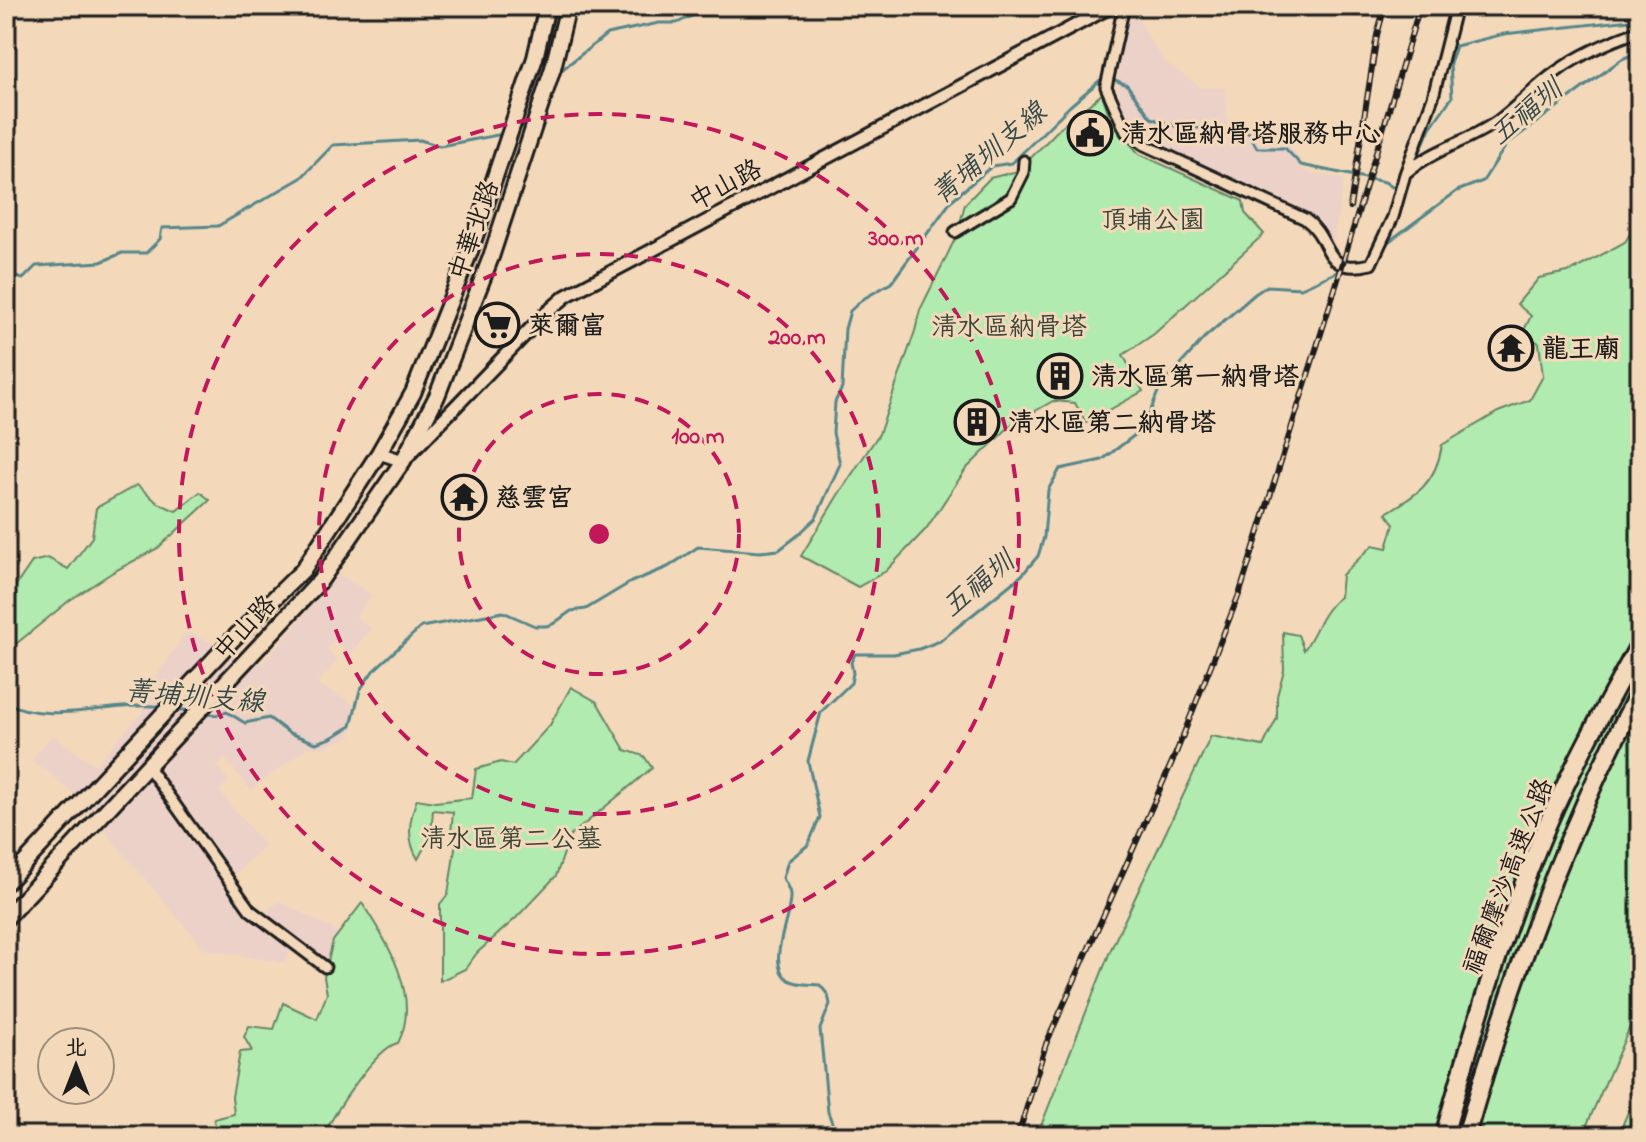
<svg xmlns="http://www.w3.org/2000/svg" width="1646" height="1142" font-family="'Indie Flower','LXGW WenKai TC',sans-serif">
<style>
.built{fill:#ecd1c8}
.green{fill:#b1ebaf;stroke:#668466;stroke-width:2}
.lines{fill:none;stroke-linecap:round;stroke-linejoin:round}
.stream{stroke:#55868a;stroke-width:3}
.minor-casing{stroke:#1c1c1c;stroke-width:15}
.tertiary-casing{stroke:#1c1c1c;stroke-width:17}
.primary-casing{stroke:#1c1c1c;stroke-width:20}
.motorway-casing{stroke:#1c1c1c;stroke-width:22}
.minor{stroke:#f3d9ba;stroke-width:9}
.tertiary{stroke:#f3d9ba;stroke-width:11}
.primary{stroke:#f3d9ba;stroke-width:14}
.motorway{stroke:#f3d9ba;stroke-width:16}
.rail-casing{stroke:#1c1c1c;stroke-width:6}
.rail{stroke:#f3d9ba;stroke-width:3;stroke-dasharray:9;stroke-linecap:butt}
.ring{fill:none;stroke:#c2185b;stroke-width:4;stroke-dasharray:14 10}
.labels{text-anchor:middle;stroke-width:6;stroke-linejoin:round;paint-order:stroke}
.poi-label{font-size:26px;font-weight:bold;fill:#1c1c1c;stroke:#f3d9ba;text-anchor:start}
.street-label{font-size:26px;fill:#1c1c1c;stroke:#f3d9ba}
.park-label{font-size:26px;fill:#3a4539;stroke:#f3d9ba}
.water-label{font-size:28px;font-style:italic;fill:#34484a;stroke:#f3d9ba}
.centre{fill:#c2185b;stroke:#f3d9ba;stroke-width:4}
.ring-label{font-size:24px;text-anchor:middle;font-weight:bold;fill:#c2185b;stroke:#f3d9ba;stroke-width:6;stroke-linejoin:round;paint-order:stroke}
</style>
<rect width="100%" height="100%" fill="#f3d9ba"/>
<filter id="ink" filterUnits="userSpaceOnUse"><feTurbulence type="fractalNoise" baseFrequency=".0125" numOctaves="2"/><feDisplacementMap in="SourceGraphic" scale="16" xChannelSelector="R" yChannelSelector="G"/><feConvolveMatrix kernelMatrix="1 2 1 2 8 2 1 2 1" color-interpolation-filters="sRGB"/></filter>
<g filter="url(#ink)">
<path class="built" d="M1130,7L1163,60L1202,88H1225L1228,124L1250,126L1259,143L1291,145L1305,172L1344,179L1333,246L1311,214L1150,141L1126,120L1119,96L1118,66Z
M339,574L372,595L356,616L371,629L350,654L334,640L327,649L338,660L317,683L353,704L351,736L322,748L308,747L251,790L225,759L217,766L229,781L219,791L265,846L233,876L252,904L263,914L279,901L340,933L333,941L328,966L326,971L293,948L283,963L204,949L71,791L32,760L52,735L95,765L143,711L139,701L186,632L263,663Z"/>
<path class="green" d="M1102,94L1111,121L1139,154L1243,201L1245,213L1264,234L1154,334L1123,355L1143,391L1086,423L1075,403L1053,401L1011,425L966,469L926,529L886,571L858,587L801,556L838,495L879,434L915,331L920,310L957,235L965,204L990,178L1018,171L1061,127Z
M1640,217V1004L1582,1136H1037L1111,949L1211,736L1263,746L1277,718V696L1284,670L1283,632L1298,635L1304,650C1316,632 1323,609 1340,597L1342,575L1373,545L1387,548L1394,524L1386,513C1417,495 1436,483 1442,445L1498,412L1530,400L1543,376L1539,343L1522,334L1531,316L1517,304L1539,278L1572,271L1625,242Z
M137,485L158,503L176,511L200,492L210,500L158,548L113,572L70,600L6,652V600L32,562L48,558L68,569L92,537L96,508Z
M571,687L597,702L625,750L644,756L652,768L570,836L556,876L516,918L477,953L465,969L440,981V904L448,894L456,842L451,833L453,812L433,810L431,835L418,859C406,839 409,820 417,799L435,802L472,798L476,769L501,762L513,765L550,725Z
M362,903C387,942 422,997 398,1043C375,1048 334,1114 323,1136H236L234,1133L217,1136L214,1119L234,1114L232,1097L240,1052L252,1051L244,1037L249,1026L274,1029L283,1003L317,1019L327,994L324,977L333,941Z
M1640,1083V1136H1618Z"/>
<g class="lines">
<path class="stream" d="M559,72L607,34L659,23H677L713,6
M518,130L530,120
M1416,161L1430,128L1452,97L1450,63L1456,46L1504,34L1640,19
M1384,245L1457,191L1483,181L1507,144L1622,59L1634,54L1640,55
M6,274L23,279L36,266L101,262L122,253H146L160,239L162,228L218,226L301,178L333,145L420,140L440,146L503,134
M6,702C49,727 115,700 162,707
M174,709L190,711
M205,713L216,715L227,712L245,723L269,718L289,733L316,743L331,738L351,726L360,690L373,671L421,627L503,612L535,626H546L553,624L571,611L586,609L631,582L668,567L698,547L760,552L779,550L797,536L816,518L840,464L833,433L835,402L842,388L845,329L850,311L863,299L891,283L952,200L992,166L1012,163L1070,106L1105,76L1127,85L1151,118L1175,126L1248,132L1257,148H1285L1301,165L1385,182L1392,187L1398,186
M837,1136L828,1112L820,1029L830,1004L828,995L820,985C810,984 797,985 789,980C764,965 792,917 790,895C790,889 785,883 783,878L788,861L808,845L820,817L808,761L821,712L851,683L853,673L851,662L855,654H894L919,649L940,641L1022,575L1038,556L1044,537L1048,490L1060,469L1102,460L1144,428L1159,389L1204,338L1255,294L1267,286L1301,288L1344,269"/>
<g class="minor-casing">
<path id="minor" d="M1124,6L1106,87L1126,132L1145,145L1305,219C1334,240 1321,276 1371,264L1393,217L1405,174L1433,97L1456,6
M1407,172C1434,149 1470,141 1499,120C1519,105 1536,86 1556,72C1582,53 1610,41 1640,31
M955,232L1011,198L1023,174L1024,161
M148,767L250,910L325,967"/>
</g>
<g class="tertiary-casing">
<path id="tertiary" d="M379,453L403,461L543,316L566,296L1112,6"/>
</g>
<g class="primary-casing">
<path id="primary" d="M6,883L231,641L303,570L379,453L413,393L469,254L535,58L547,6
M6,918L320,581L403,461L437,396L491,257L553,68L568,6"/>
</g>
<g class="motorway-casing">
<path id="motorway" d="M1444,1136C1473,1030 1505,924 1548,823C1575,761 1608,702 1640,643
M1466,1136C1510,982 1565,832 1640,690"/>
</g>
<use href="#minor" class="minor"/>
<use href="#tertiary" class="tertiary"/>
<use href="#primary" class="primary"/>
<use href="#motorway" class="motorway"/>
<g class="rail-casing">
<path id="rail" d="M1350,207L1377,35L1385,6
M1018,1136L1046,1044L1176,753L1240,592L1339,276L1420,6"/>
</g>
<use href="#rail" class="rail"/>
</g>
</g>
<g class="ring">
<circle cx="599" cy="534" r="140"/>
<circle cx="599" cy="534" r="280"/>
<circle cx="599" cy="534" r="420"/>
</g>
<defs>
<g id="civic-ring" transform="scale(2.3)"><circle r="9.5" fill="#f3d9ba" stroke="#1c1c1c" stroke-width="1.5"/><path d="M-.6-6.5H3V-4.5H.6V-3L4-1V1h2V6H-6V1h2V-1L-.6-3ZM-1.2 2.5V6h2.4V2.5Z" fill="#1c1c1c"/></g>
<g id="supermarket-ring" transform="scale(2.3)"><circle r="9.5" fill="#f3d9ba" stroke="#1c1c1c" stroke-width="1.5"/><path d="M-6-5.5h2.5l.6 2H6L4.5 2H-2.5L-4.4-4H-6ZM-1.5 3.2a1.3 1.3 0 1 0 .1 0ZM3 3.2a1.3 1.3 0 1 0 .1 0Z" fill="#1c1c1c"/></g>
<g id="temple-ring" transform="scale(2.3)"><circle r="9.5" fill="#f3d9ba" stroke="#1c1c1c" stroke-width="1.5"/><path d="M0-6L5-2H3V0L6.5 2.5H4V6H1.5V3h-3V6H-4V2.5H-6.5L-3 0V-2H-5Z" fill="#1c1c1c"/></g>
<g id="building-ring" transform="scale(2.3)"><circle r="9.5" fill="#f3d9ba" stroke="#1c1c1c" stroke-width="1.5"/><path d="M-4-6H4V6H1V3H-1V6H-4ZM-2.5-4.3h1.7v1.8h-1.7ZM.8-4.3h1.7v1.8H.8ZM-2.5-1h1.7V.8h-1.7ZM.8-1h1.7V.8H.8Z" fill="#1c1c1c"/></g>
</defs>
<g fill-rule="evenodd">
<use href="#civic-ring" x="1090" y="133"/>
<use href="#supermarket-ring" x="497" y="325"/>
<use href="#temple-ring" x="1511" y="348"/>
<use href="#building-ring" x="1060" y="376"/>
<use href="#building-ring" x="977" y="422"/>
<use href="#temple-ring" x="464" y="497"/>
</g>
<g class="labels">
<g class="poi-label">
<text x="1121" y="142">清水區納骨塔服務中心</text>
<text x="528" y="334">萊爾富</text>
<text x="1542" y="357">龍王廟</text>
<text x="1091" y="385">清水區第一納骨塔</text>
<text x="1008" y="431">清水區第二納骨塔</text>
<text x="495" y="506">慈雲宮</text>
</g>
<g class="street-label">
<text transform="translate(725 184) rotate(-28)" y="9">中山路</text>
<text transform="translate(473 230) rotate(-71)" y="9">中華北路</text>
<text transform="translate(244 627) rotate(-47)" y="9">中山路</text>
<text transform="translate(1507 876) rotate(-69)" y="9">福爾摩沙高速公路</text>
</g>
<g class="park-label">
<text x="1153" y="228">頂埔公園</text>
<text x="1009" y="335">清水區納骨塔</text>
<text x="511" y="847">清水區第二公墓</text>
</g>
<g class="water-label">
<text transform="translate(1525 111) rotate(-40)" y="10">五福圳</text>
<text transform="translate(988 152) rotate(-40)" y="10">菁埔圳支線</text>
<text transform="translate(977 583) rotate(-40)" y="10">五福圳</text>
<text transform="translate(195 695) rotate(5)" y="10">菁埔圳支線</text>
</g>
</g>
<circle cx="599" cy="534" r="12" class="centre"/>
<g class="ring-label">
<text x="896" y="245">300 m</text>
<text x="797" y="344">200 m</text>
<text x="698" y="443">100 m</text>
</g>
<rect width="1646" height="1142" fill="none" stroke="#f3d9ba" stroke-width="32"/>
<rect x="16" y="16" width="1614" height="1110" fill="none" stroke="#1c1c1c" stroke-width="3" filter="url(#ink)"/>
<g transform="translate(76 1066)"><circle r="38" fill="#f3d9ba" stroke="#9d8d7b" stroke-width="2"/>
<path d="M0-6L14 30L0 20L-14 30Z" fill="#1c1c1c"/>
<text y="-12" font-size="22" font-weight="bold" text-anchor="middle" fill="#1c1c1c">北</text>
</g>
</svg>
